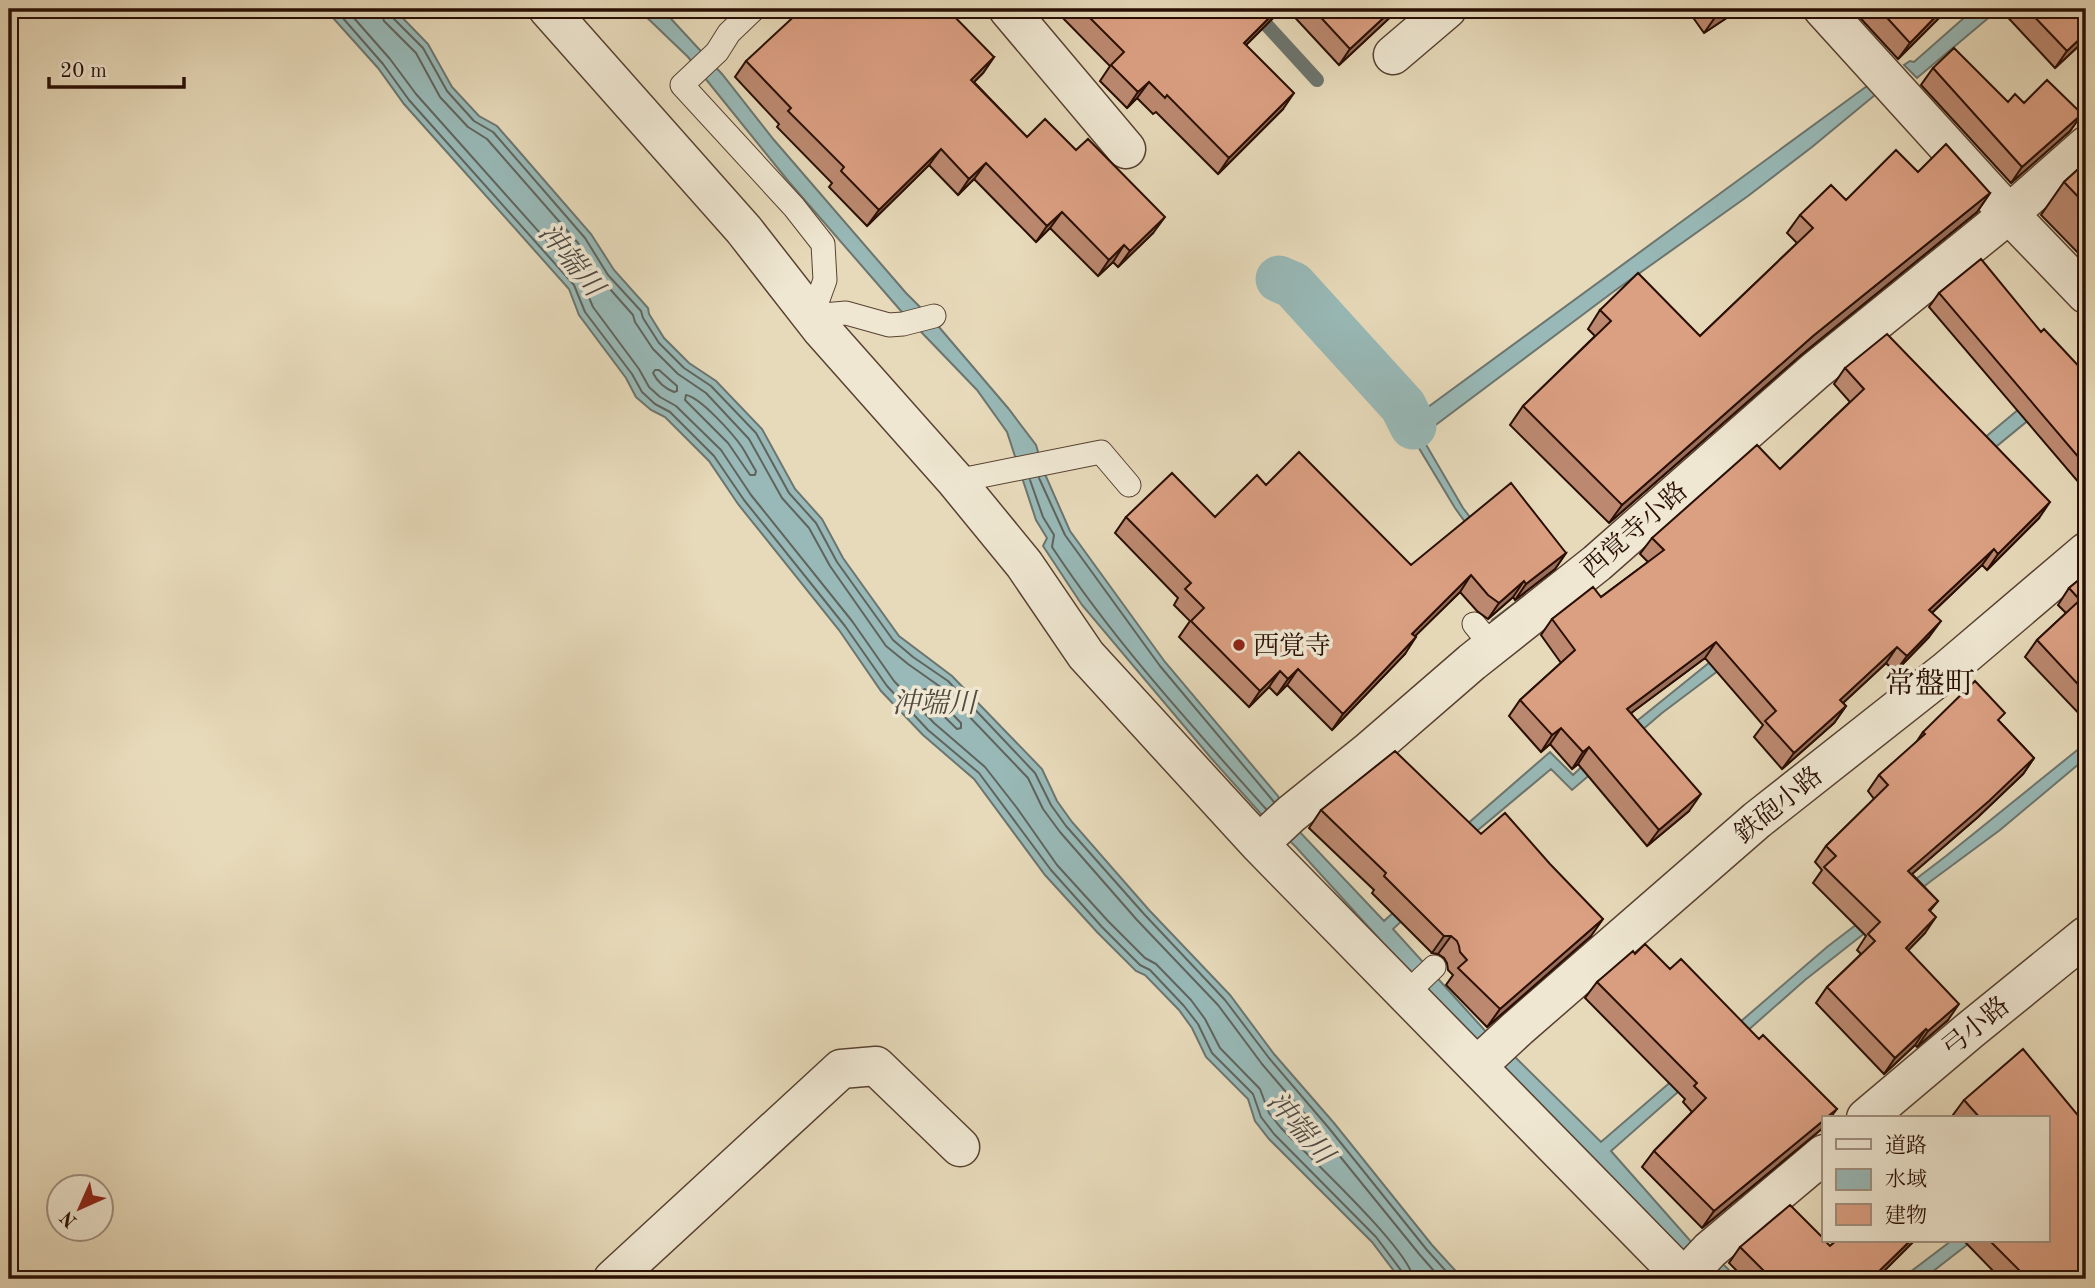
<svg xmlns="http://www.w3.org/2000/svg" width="2095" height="1288" font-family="'Old Standard TT','Noto Serif JP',serif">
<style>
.water{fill:#98b9b7;stroke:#6c756f;stroke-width:2}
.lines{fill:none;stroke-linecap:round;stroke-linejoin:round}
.shore{stroke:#60645d;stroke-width:2}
.stream{stroke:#6c756f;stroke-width:14}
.canal{stroke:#98b9b7;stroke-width:47}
.lane-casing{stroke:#584131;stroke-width:25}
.street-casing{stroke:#584131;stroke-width:41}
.lane{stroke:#efe7d2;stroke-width:23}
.street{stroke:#efe7d2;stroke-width:38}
.wall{fill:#bc8970;stroke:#290e03;stroke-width:2}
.shaded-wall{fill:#996f5b;stroke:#290e03;stroke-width:2}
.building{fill:#db9f82;stroke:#290e03;stroke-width:2}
.poi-dot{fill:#8f2418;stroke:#efe7d2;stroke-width:2.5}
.labels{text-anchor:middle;stroke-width:7;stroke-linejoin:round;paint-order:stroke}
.street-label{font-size:26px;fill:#290e03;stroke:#efe7d2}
.poi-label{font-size:26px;fill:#290e03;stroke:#efe7d2;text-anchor:start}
.water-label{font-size:28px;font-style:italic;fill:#504a42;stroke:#efe7d2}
.quarter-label{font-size:30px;fill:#290e03;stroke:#efe7d2}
</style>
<rect width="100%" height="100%" fill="#e7daba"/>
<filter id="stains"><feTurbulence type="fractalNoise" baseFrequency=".00286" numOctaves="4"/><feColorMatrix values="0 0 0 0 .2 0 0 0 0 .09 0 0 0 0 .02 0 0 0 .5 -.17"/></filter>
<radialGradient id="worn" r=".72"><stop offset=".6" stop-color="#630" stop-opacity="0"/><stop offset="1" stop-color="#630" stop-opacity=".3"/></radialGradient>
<path class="water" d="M325,9H394L428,44L452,87L479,116L497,126L591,234L614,270L648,308L649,314L664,338L689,363L716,381L762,429L795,489L822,519L843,558L899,636L952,676L1042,769L1057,801L1072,822L1149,910L1230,995L1274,1054L1334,1123L1432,1245L1463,1279H1400L1372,1242L1269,1139L1255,1121L1248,1099L1206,1057L1192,1028L1179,1010L1145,975L1136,971L1097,932L1045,875L974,779L923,735L881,691L839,630L738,504L709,461L665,417L651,410L636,397L626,378L579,315L569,289L404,104L378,68Z
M638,9H662L722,74L774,140L906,293L933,320L1008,408L1036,445L1044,472L1070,531L1165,662L1278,796L1295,827L1384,921L1432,877L1443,845L1550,752L1573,775L1591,758L1892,515L2019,409L2086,358V373L1775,628L1662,713L1572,790L1551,769L1453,851L1448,878L1393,929L1488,1034L1512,1054L1601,1142L1827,947L1946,856L2086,743V758L2000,830L1931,881L1805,980L1611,1151L1693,1244L1720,1261L1738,1279H1710L1504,1071L1384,944L1295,846L1262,815L1211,758L1082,605L1043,546L1047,538L1036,520L1007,432L977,390L901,311L789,182L688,57Z
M1974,9H1999L1917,78L1904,65L1910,61L1914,62Z
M1867,86L1875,95L1812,147L1748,196L1613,292L1421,436L1463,508L1497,553L1529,599L1498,626L1492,620L1520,599L1455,508L1414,440L1400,427L1402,418L1409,406L1428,407Z
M1951,1241H1972L1923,1279H1901Z"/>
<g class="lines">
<path class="shore" d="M335,9L383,64L409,100L574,285L585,312L632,374L642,392L655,404L670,412L714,456L744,500L845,626L887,686L928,730L979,773L1051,870L1102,927L1140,965L1150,970L1184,1006L1198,1024L1212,1053L1253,1094L1261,1117L1274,1134L1376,1237L1403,1273L1405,1279
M346,9L390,59L416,94L581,279L593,307L639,369L649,387L660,397L676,406L721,450L751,495L852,621L894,681L934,723L985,767L1017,808L1057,865L1108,921L1145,958L1156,964L1191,1000L1205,1019L1220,1048L1260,1089L1269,1113L1281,1128C1305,1153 1412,1252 1413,1279
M380,9L384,21L416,53L440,97L468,127L487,139L578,243L602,280L633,315L635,322L653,349L678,374L706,393L749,439L782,498L809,528L830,566L886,646L908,664L942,688L1028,778L1043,809L1060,832L1137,920L1218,1005L1262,1064L1321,1133L1420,1255L1441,1279
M389,9L391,16L423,48L447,91L474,121L493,132L585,238L608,275L641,311L643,318L659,343L684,368L711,386L756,433L789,493L816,523L837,562L893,640L913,657L948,681L1035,773L1051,805L1066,826L1144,914L1225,1000L1269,1058L1328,1127L1427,1250L1453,1279
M655,370H659L677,386V391L674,392C664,388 658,383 653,373Z
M686,395C700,397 733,434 742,447C747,455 751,463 756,471L755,475H750L728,443L685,400Z
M1039,478L1065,535L1160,666L1274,802
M1030,480L1043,517L1054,535L1052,547C1114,641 1191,725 1266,809
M925,689L935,696L961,723V728L957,729L922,695L921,691Z"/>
<path class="stream" d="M1252,9L1317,80"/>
<path class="canal" d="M1279,279L1293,285L1403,406L1413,426"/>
<g class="lane-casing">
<path id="lane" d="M754,9L729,33L717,52L682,85L794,207L823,244L825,280L812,316L846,313L889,325L903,324L934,316
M956,481L1101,452L1129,485
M1474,624L1492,646
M1407,993L1434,967"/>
</g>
<g class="street-casing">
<path id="street" d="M548,9L744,230L822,330L956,481L1024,564L1086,655L1259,844L1685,1279
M1008,9L1126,149
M1823,9L2009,214L2086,294
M1393,55L1447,9
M1259,844L1291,814L1368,752L1472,662L1597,563L1815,371L2009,214L2086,146
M1477,1066L1518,1028L1757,820L1946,671L2086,552
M1866,1118L1969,1031L2086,936
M1684,1278L1710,1250L1824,1154
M613,1279L841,1069L876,1066L960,1147"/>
</g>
<use href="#lane" class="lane"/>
<use href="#street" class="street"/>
</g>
<path class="wall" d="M1036,9H1050L1043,16Z
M1054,9H1282L1246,45L1283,109L1218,174L1156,112L1153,114L1137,98L1127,108L1100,81L1110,66Z
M1287,9H1399L1339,65Z
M1687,9H1738L1737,11L1704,33Z
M1852,9H1948L1898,59Z
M2000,9H2086V39L2055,68Z
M994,57L983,73L974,82L1027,137L1153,233L1118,267L1113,262L1098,276L1050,228L1036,242L974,179L958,195L929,165L867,226L829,187L832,183L777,127L779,124L735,77L746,61Z
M1933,68L2008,102L2024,103L2082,114L2070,131L2011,183L1921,85Z
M2086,162V261L2041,215L2064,182Z
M1918,172L1990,193L1977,212L1801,355L1609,523L1510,425L1523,406L1595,336L1588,329L1600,310L1700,336L1797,243L1787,233L1800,215L1846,200Z
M1939,293L2041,332L2086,374V491L1929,307Z
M1845,368L2039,518L1987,570L1982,565L1932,613L1929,637L1895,672L1886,663L1843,703L1846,706L1834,723L1782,769L1754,737L1763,725L1705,658L1631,713L1689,811L1647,846L1578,764L1572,769L1550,744L1541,752L1509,716L1520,700L1561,663L1541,635L1552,619L1601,597L1648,562L1640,554L1652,538L1780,469L1850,402L1834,384Z
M1266,485L1411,565L1566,553L1555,569L1515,600L1513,597L1488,619L1477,611L1460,592L1414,636L1405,654L1332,730L1287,685L1277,695L1269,687L1249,707L1179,637L1190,621L1174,605L1178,598L1115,533L1126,517H1215Z
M2086,574V721L2025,657L2037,640L2066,613L2058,605L2069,588Z
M1999,721L2034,758L2023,774L1978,817L1912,874L1938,901L1930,911L1925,933L1908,950L1948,1020L1917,1047L1915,1045L1884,1074L1816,1003L1827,987L1861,954L1857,950L1866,936L1813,883L1822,870L1815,862L1826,846L1874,799L1868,791L1879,775L1915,744L1923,732Z
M1321,810L1481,834L1591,936L1487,1027L1446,985L1453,975L1448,970L1447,963L1444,958L1438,954L1432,953L1372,893L1374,890L1309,828Z
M1635,954L1670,969L1837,1109L1830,1118H1824V1127L1702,1228L1642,1167L1654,1151L1692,1112L1683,1102L1685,1099L1585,998L1597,982Z
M1964,1100L2086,1125V1279H2001L1964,1241H2048V1118H1956L1953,1115Z
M1836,1241H1914L1876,1279H1745L1729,1263L1740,1247L1830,1246Z"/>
<path class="shaded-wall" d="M1278,9H1282L1232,59L1244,43Z
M1393,9H1399L1339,65L1350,49Z
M1721,9H1738L1737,11L1704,33Z
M1943,9H1948L1898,59L1910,43Z
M2086,33V39L2055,68L2067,51Z
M994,57L983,73L960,96L971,80Z
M1149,82L1137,98L1127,108L1138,92Z
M1294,93L1283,109L1218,174L1229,158Z
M2082,114L2070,131L2011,183L2022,167Z
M941,149L929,165L867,226L879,210Z
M986,163L974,179L958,195L969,179Z
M1990,193L1977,212L1801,355L1609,523L1622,505L1813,336Z
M1062,212L1050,228L1036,242L1047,226Z
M1165,217L1153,233L1118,267L1130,251Z
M1124,245L1113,262L1098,276L1109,260Z
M2050,502L2039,518L1987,570L1998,554Z
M1994,549L1982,565L1918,626L1929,610Z
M1566,553L1555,569L1515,600L1526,584Z
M1471,575L1460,592L1401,650L1412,634Z
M1524,581L1513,597L1488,619L1499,603Z
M1941,621L1929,637L1895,672L1907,656Z
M1416,637L1405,654L1332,730L1343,714Z
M1716,642L1705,658L1615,725L1627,709Z
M1897,647L1886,663L1829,716L1840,700Z
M1298,669L1287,685L1277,695L1288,679Z
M1280,671L1269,687L1249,707L1260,691Z
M1846,706L1834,723L1782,769L1794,753Z
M1561,728L1550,744L1541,752L1552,735Z
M1589,747L1578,764L1572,769L1583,752Z
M2034,758L2023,774L1978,817L1897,887L1908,871Z
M1701,794L1689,811L1647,846L1659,830Z
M1936,917L1925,933L1895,964L1906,948Z
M1603,919L1591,936L1487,1027L1500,1009Z
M1444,936H1451L1438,954L1432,953Z
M1959,1004L1948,1020L1917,1047L1928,1031Z
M1926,1029L1915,1045L1884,1074L1895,1058Z
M1824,1120V1127L1702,1228L1714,1211Z
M1910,1241H1914L1876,1279H1871Z"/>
<path class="building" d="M802,9H947L994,57L971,80L1027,137L1045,119L1076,150L1088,139L1165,217L1130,251L1124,245L1109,260L1062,212L1047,226L986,163L969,179L941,149L879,210L841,171L844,167L788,111L791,108L746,61Z
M1081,9H1278L1244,43L1294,93L1229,158L1167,95L1165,98L1149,82L1138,92L1111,65L1124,52Z
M1313,9H1393L1350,49Z
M1879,9H1943L1910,43Z
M2027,9H2086V33L2067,51Z
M1954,48L2008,102L2015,94L2024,103L2047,80L2082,114L2022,167L1933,68Z
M1946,144L1990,193L1813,336L1622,505L1523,406L1611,321L1600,310L1638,273L1700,336L1813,228L1800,215L1831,185L1846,200L1896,150L1918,172Z
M2086,162V205L2064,182Z
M1981,259L2041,332L2044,329L2086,374V466L1939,293Z
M1887,334L2050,502L1998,554L1994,549L1929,610L1941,621L1907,656L1897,647L1840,700L1846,706L1794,753L1765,721L1776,711L1716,642L1627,709L1701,794L1659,830L1589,747L1583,752L1561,728L1552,735L1520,700L1575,650L1552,619L1593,587L1601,597L1664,550L1652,538L1757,445L1780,469L1864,389L1845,368Z
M1299,452L1411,565L1511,483L1566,553L1526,584L1524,581L1499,603L1488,595L1471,575L1412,634L1416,637L1343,714L1298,669L1288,679L1280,671L1260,691L1191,621L1204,608L1185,589L1191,583L1126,517L1172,473L1215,517L1257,475L1266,485Z
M2086,574V693L2037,640L2080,600L2069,588Z
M1975,681L2005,713L1998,720L2034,758L1989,801L1908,871L1938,901L1929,910L1936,917L1906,948L1959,1004L1928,1031L1926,1029L1895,1058L1827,987L1875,941L1868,934L1880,922L1824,867L1836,856L1826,846L1888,785L1879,775L1925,734L1923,732Z
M1395,751L1481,834L1505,813L1550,864L1603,919L1500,1009L1458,968L1467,960L1460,952L1459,946L1457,941L1451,936H1444L1384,876L1386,873L1321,810Z
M1645,944L1670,969L1681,959L1759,1039L1763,1035L1837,1109L1826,1118H1824V1120L1714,1211L1654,1151L1706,1098L1694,1086L1697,1083L1597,982L1633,951L1635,954Z
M2023,1049L2086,1125V1273L2080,1279H2028L1990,1241H2048V1118H1980L1964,1100Z
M1790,1205L1824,1239V1241H1825L1830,1246L1836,1241H1910L1871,1279H1772L1740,1247Z"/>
<circle class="poi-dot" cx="1239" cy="645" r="7"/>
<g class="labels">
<g class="street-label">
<text transform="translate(1634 529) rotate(-41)" y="9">西覚寺小路</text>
<text transform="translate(1778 804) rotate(-39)" y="9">鉄砲小路</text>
<text transform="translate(1975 1026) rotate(-39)" y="9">弓小路</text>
</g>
<g class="poi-label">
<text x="1253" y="654">西覚寺</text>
</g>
<g class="water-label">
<text transform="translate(572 259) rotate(51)" y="10">沖端川</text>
<text x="934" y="712">沖端川</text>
<text transform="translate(1301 1127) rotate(49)" y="10">沖端川</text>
</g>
<g class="quarter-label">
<text x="1930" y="693">常盤町</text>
</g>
</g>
<rect width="2095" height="1288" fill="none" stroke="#e7daba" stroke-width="35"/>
<rect x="10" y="10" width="2074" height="1267" fill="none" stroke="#290e03" stroke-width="3.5"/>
<rect x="18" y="18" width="2060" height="1253" fill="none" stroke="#290e03" stroke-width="2"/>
<rect x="1822" y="1116" width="228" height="126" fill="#efe7d2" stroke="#a0907f" stroke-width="2"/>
<rect x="1836" y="1139" width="35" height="10" fill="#efe7d2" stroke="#a0907f" stroke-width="2"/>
<text x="1885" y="1152" font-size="21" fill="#290e03">道路</text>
<rect x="1836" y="1169" width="35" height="21" fill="#98b9b7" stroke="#a0907f" stroke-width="2"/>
<text x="1885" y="1186" font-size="21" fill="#290e03">水域</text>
<rect x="1836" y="1204" width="35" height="21" fill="#db9f82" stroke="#a0907f" stroke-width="2"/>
<text x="1885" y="1222" font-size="21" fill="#290e03">建物</text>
<g transform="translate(80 1208) rotate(225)"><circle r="33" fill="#efe7d2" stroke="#a0907f" stroke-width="2"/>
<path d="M0-5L12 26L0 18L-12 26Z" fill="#8f2418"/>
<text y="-10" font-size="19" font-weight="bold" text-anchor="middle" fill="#290e03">N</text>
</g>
<path d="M49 77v10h135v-10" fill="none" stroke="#290e03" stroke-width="3.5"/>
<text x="60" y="77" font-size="21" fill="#290e03" stroke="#efe7d2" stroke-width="5" paint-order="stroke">20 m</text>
<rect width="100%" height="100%" filter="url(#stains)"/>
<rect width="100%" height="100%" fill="url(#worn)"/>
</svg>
